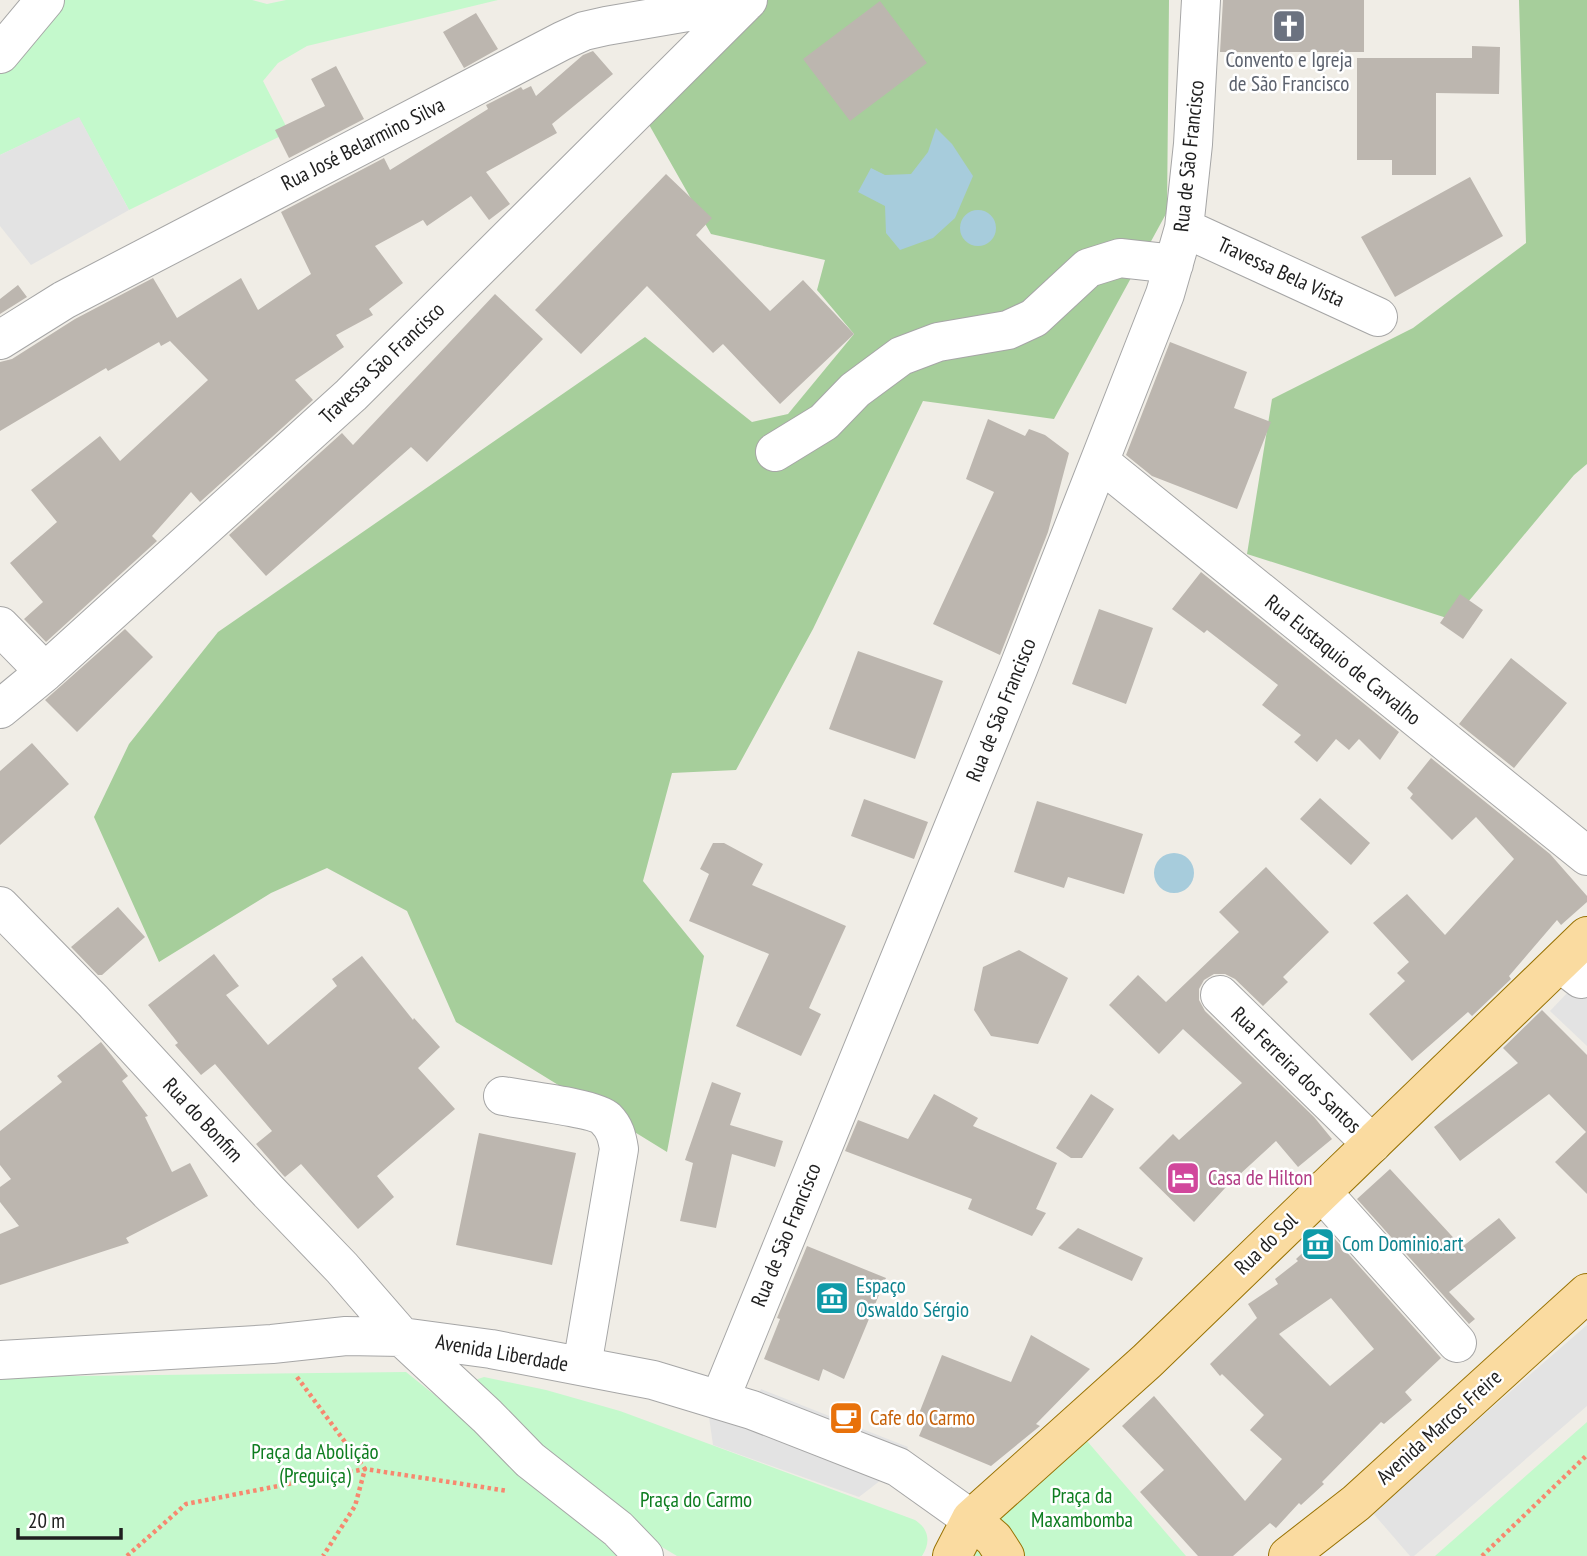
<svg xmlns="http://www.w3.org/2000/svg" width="1587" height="1556" font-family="'PT Sans Narrow',sans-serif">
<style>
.forest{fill:#a6ce9b}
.park{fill:#c4f9cc}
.parking{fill:#e3e3e3}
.water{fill:#a7ccdc}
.building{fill:#bcb6af;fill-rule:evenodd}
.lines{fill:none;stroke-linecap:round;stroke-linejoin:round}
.minor-casing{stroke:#a6a6a6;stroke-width:40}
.major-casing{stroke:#987203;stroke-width:40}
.path{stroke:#f7886f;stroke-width:4.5;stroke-dasharray:3.5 3.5;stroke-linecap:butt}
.minor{stroke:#fff;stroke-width:38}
.major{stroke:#fadba0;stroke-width:38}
.labels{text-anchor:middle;stroke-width:5;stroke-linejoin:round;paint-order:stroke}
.worship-label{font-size:21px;fill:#5b616d;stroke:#fff}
.street-label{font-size:21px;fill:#1f1f1f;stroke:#fff}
.hotel-label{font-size:21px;fill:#b23c85;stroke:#fff;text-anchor:start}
.culture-label{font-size:21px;fill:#0d838f;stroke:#fff;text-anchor:start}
.food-label{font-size:21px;fill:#c56008;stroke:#fff;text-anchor:start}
.park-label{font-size:21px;fill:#0e7d20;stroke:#fff}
</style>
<rect width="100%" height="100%" fill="#f0ede6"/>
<path class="forest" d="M758,0H1169L1167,212L1054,419L923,401L813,629L736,770L672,773L643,881L704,956L667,1152L456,1022L407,911L327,868L271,893L159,962L94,817L129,744L218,632L645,337L752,422L788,414L854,334L817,290L825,260L711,234L643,114Z
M1519,0H1587V464L1574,475L1453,620L1247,554L1272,399L1413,328L1526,243Z"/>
<path class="park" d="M65,0H252L267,4L286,0H498L307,46L278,63L263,81L289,132L129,210L79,118L0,155V69Z
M406,1372L621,1545L629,1556H0V1377Z
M484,1377L546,1390L620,1411L915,1520C929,1529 931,1542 922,1556H677L620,1522L474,1383L478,1379Z
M1587,1422V1556H1435Z
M1087,1441L1186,1556H948Z"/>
<path class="parking" d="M79,117L129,210L31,265L0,226V155Z
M1587,972V1046L1550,1011Z
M1587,1325V1406L1414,1556H1410L1372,1512Z
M761,1389L908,1447L898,1467L859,1497L713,1445L706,1396L751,1410Z"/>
<path class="water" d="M936,128L952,144L973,176L955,218L933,238L900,250L886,233L885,206L858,192L871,168L885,175L911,174L928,152Z
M960 228a18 18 0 1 1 36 0a18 18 0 1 1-36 0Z
M1154 873a20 20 0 1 1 40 0a20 20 0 1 1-40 0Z"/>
<path class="building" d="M1223,0H1364V52H1220Z
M880,1L927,63L850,121L803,59Z
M476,13L498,49L464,68L443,32Z
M1472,46L1500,47L1499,94L1436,93V175H1392V160H1357V58H1472Z
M593,51L613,74L552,124L557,133L486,172L510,204L489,220L471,196L427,226L423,220L375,246L403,283L369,309L373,315L336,335L344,347L295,380L313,400L200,502L191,492L152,536L157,541L46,642L24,619L43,602L10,563L57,522L31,490L100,436L120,461L208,380L170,341L161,346L159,342L108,371L106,368L0,431V362L12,359L75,319L153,278L177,318L241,278L258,310L311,274L281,212L384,158L390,170L488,109L486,105L521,87L523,90L531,86L536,96L583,55Z
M336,66L364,119L289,158L275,130L325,106L311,79Z
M666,174L712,218L696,235L770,311L803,280L854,334L780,404L723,344L713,353L647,286L581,354L535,310Z
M1470,177L1503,236L1395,297L1361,237Z
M18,285L27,297L0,314V299Z
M495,294L543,339L427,462L411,447L266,576L229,535L342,433L353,445Z
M1170,342L1247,372L1234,408L1271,422L1237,509L1152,476L1126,455Z
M988,419L1025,436L1029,429L1045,435L1069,453L1048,532L1000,655L933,624L994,492L966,479Z
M1201,572L1399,732L1380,760L1359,739L1349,750L1336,739L1317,762L1294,742L1301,735L1262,705L1278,685L1207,630L1204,633L1172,609Z
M1460,594L1483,610L1463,639L1440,623Z
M1099,609L1153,628L1126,704L1072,684Z
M125,629L153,657L77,732L45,700Z
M858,651L943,681L915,759L829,729Z
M1511,658L1567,703L1514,768L1459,724Z
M32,743L69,784L0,845V771Z
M1431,758L1550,854L1587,896V902L1561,925L1557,920L1509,976L1511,979L1472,1016L1468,1012L1412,1061L1369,1014L1405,981L1397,973L1409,962L1373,923L1407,894L1445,935L1514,859L1476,817L1452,840L1410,798L1413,794L1407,788Z
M1320,798L1370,843L1351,865L1300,819Z
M864,799L928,822L914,859L851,836Z
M1037,801L1143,834L1124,894L1068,877L1064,888L1014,872Z
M713,843H724L763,864L752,885L846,926L809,1008L821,1014L801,1056L736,1026L769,954L689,921L709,874L700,869Z
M1266,867L1329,932L1283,977L1288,982L1263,1006L1235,979L1225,974H1214L1204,980L1199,989V1000L1205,1011L1314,1117L1332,1139L1298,1167L1276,1141L1226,1187L1194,1222L1139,1168L1173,1134L1179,1140L1242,1083L1183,1029L1159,1054L1109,1005L1138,975L1166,1002L1239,932L1219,912Z
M118,907L145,937L102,975H98L71,947Z
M1019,950L1068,978L1038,1044L991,1036L974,1010L983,967Z
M214,954L239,986L226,995L268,1045L337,986L332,979L362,956L413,1020L414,1018L440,1047L418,1068L455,1109L377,1176L394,1197L358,1229L301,1164L285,1177L283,1175L256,1144L272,1131L215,1064L201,1075L175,1045L178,1043L148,1005Z
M1542,1010L1587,1055V1194L1555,1162L1586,1132L1549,1094L1460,1161L1434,1127L1518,1063L1503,1048Z
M101,1042L128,1076L122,1081L148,1116L145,1117L172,1172L190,1163L208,1196L126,1238L129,1243L0,1285V1234L19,1226L0,1202V1187L11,1179L0,1165V1131L62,1082L57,1076Z
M712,1082L741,1093L730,1125L783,1141L775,1167L732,1154L716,1228L680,1221L693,1163L685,1160Z
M934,1094L978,1118L973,1126L1057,1163L1036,1209L1046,1213L1032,1236L968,1209L972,1199L845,1151L858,1120L908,1139Z
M1091,1094L1114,1109L1082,1158H1071L1056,1148Z
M479,1133L576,1153L552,1265L456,1245Z
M1390,1169L1462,1247L1499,1218L1516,1238L1449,1292L1475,1319L1469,1324L1357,1199Z
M1078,1228L1143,1258L1132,1281L1058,1248Z
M1327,1230L1441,1358L1405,1392L1412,1400L1384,1424L1381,1422L1322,1482L1324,1484L1301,1505L1299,1503L1276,1528L1270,1523L1233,1556H1198L1140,1492L1164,1470L1122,1426L1154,1396L1245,1501L1282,1459L1250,1430L1264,1415L1222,1374L1220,1376L1210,1364L1257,1318L1248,1304L1278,1284L1275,1279L1298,1261L1296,1259ZM1331,1298L1374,1349L1330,1386L1279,1334Z
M807,1246L886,1278L844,1379L823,1369L819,1381L764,1359L780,1319L777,1318Z
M1031,1335L1090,1369L1036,1424L1040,1426L991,1466L919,1436L926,1420L918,1416L942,1355L1011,1382Z"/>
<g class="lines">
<g class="minor-casing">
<path id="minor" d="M0,54L45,0
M1184,228L1378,317
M0,340L64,300L562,41L584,31L606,26L746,2
M775,452L824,422L855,390L901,356L938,342L1008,330L1034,318L1088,268L1120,258L1174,264
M1100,462L1587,856
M0,626L45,672
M0,709L45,672L351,395L748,0
M0,906L93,1001L267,1190L342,1268L402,1337L487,1416L530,1460L618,1529L644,1556
M1560,963L1581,979
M1220,995L1372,1144
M503,1096C522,1100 595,1108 606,1119C615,1128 617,1137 619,1149L582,1366
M1321,1191L1457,1343
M0,1360L272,1344L346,1336L402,1337L491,1349L653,1380L752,1410L898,1467L971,1519
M720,1399L1018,669L1165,294L1184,228L1193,144L1201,0"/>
</g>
<g class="major-casing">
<path id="major" d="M971,1519L994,1539L1005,1556
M952,1556L971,1519L1147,1361L1587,936
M1288,1556L1356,1503L1587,1293"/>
</g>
<path class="path" d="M297,1377L365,1469L355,1506L323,1556
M127,1556L186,1504L365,1469L508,1491
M1482,1556L1587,1455"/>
<use href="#minor" class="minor"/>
<use href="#major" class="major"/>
</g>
<defs>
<g id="church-square" transform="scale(1.75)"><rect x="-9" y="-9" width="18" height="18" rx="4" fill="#6b7280" stroke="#fff"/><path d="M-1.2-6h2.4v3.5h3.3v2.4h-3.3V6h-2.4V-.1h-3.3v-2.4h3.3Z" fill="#fff"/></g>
<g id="hotel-square" transform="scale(1.75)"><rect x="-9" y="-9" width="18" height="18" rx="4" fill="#d1479c" stroke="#fff"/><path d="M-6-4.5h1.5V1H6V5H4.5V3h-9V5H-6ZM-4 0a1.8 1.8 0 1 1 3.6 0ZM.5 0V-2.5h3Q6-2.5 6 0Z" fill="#fff"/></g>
<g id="museum-square" transform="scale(1.75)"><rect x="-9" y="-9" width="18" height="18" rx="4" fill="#0f9aa8" stroke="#fff"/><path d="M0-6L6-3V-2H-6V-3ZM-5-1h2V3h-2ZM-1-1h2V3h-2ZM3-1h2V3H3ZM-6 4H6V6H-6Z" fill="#fff"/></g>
<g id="cafe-square" transform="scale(1.75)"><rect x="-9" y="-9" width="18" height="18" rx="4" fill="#e8710a" stroke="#fff"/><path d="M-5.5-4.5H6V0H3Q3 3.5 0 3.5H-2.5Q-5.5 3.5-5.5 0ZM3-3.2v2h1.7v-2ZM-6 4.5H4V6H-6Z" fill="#fff"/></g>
</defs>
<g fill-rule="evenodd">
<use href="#church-square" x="1289" y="26"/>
<use href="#hotel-square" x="1183" y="1178"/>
<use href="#museum-square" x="1318" y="1244"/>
<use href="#museum-square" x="832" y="1298"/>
<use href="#cafe-square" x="846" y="1418"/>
</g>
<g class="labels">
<g class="worship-label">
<text x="1289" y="67">Convento e Igreja<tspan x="1289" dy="24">de São Francisco</tspan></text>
</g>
<g class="street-label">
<text transform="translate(363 144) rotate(-27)" y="7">Rua José Belarmino Silva</text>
<text transform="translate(1189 156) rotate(-84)" y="7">Rua de São Francisco</text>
<text transform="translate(1281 272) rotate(25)" y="7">Travessa Bela Vista</text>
<text transform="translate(382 363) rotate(-44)" y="7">Travessa São Francisco</text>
<text transform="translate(1343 660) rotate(39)" y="7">Rua Eustaquio de Carvalho</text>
<text transform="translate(1001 710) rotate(-68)" y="7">Rua de São Francisco</text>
<text transform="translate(1296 1070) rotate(44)" y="7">Rua Ferreira dos Santos</text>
<text transform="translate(203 1120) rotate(47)" y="7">Rua do Bonfim</text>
<text transform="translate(786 1235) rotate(-68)" y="7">Rua de São Francisco</text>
<text transform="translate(1266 1244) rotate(-44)" y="7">Rua do Sol</text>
<text transform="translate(502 1353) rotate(10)" y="7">Avenida Liberdade</text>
<text transform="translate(1439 1427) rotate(-42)" y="7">Avenida Marcos Freire</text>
</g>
<g class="hotel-label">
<text x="1208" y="1185">Casa de Hilton</text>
</g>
<g class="culture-label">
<text x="1342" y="1251">Com Dominio.art</text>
<text x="856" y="1293">Espaço<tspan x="856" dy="24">Oswaldo Sérgio</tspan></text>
</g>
<g class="food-label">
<text x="870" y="1425">Cafe do Carmo</text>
</g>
<g class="park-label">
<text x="315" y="1459">Praça da Abolição<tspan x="315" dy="24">(Preguiça)</tspan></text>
<text x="1082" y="1503">Praça da<tspan x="1082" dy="24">Maxambomba</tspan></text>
<text x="696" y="1507">Praça do Carmo</text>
</g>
</g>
<path d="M18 1528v10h103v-10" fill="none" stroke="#1f1f1f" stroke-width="3.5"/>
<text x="28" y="1528" font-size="21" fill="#1f1f1f" stroke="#ffffff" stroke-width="5" paint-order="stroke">20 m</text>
</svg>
